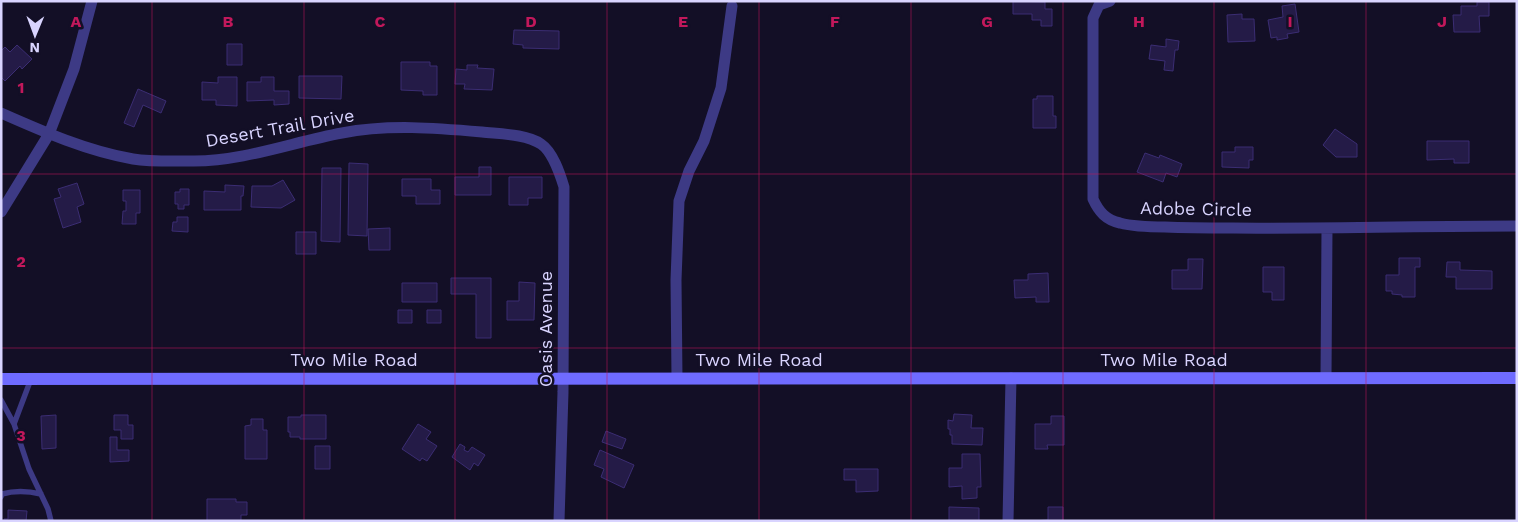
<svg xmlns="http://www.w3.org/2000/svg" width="1518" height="522" font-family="'Work Sans',sans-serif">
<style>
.building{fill:#241b47;stroke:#3b2d73}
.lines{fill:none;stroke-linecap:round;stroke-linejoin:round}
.lane{stroke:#3d3a85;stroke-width:5.5}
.street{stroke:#3d3a85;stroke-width:11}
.secondary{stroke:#6f6bff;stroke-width:12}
.grid{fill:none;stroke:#c2185b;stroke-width:1;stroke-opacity:0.55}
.labels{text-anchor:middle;stroke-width:5;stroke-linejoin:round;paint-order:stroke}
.street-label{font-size:18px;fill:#d9d4ff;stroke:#130f26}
.grid-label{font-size:16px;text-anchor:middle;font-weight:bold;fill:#c2185b;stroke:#130f26;stroke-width:5;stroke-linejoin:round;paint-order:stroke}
</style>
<rect width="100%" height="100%" fill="#130f26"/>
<path class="building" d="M1013,1L1045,2V9H1052V26H1041V20H1032V14H1013Z
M1477,2H1489V16H1479L1480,32H1454L1453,15H1461V6H1477Z
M1295,4L1299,32L1287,34L1288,38L1277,40V37L1271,38L1268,20L1283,17L1282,6Z
M1242,14V19H1254L1255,41L1228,42L1227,15Z
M514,30L559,31V49L523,48V45L513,44Z
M1166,39L1179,41L1178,50H1175L1173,71L1164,70L1165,61L1149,59L1151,45L1166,47Z
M227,44H242V65H227Z
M17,45L32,59L22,69L20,66L5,81L1,77V51L5,47L10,52Z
M401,62H430V66H437V95H423V91L401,90Z
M467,65H478L477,68L494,69L492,90L464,89L465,84H455L456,69L467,70Z
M299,76H342L341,99L299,98Z
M218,77H237V106L216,105V100H202V82L218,83Z
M261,77H274V91H289V104L274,105V100L247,101V82H261Z
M138,89L166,101L161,113L143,105L134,127L124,123Z
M1037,96H1053V116H1056V128H1033V99H1037Z
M1335,129L1357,144V157H1336L1323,145Z
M1427,141H1469V163H1454V159L1427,160Z
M1235,147H1253V160H1249V168L1222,167V152H1235Z
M1145,153L1159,158L1160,155L1182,164L1177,177L1166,173L1163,182L1137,172Z
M349,163L368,164L367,236L348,235Z
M479,167H491V195H455V177H479Z
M322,168H341L340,242L321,241Z
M509,177H542V198H528V205H509Z
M402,179H431V190H440V204H416V196H402Z
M283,180L295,200L281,208L251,207L252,186H272Z
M77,183L84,204L77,207L81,222L63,228L54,199L61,197L58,189Z
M225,185L244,186L243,196H241V210H204V191L225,192Z
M180,189H189V205H184V209H178V204H175V192H180Z
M123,190H140V213H136V224H122L123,211H126V201H123Z
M177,217H188V232L172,231L173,222H177Z
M390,228V250H369L368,229Z
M296,232H316V254H296Z
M1399,258H1420V267H1415V297H1402V295L1392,294V291H1386V275H1399Z
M1188,259H1203L1202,289H1172V270H1188Z
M1447,262H1460V270L1492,271V289H1456V277H1446Z
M1263,267H1284V300H1272V292H1263Z
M1048,273L1049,302H1036V297L1015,298L1014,280H1028V274Z
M451,278H491V338H476V294H451Z
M519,282L535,283L534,320H507V301H519Z
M402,283H437V302H402Z
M398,310H412V323H398Z
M427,310H441V323H427Z
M954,414L972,415L971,428H983L982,445L952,444V435H950V429H948V420L953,421Z
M56,415V448L42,449L41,416Z
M114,415H128V425H133V439H121V430H114Z
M301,415H326V439H300V437H290V432H288V417H301Z
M1051,416H1064V445H1047L1048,449H1035V424H1051Z
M251,419H263V430H267V459H245V426L251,425Z
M418,424L431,432L426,439L437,446L427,461L422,458L420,461L402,449Z
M606,431L626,439L622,449L602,442Z
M110,437H117V450H129V461L110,462Z
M460,444L465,447L464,450L468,452L472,447L485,455L478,466L474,463L470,470L452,457Z
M315,446H330V469H315Z
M600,450L634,465L624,488L601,477L604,469L594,465Z
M962,454H980L981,487H977V498L962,499V486L949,487V468H962Z
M844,469H878V491L856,492V480H844Z
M207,499H236V502H247V515H241V521H207Z
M949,507L979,508V521H949Z
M1048,507H1063V521H1031L1048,520Z
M8,510L27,511L26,521H4V519H8Z"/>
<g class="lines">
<path class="lane" d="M1,400L14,424L29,469L48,509L51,521
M14,424L31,379
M1,497L2,494C16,490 28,491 41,494"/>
<path class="street" d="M1110,1L1099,5L1093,18V199C1099,212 1106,220 1120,223C1135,227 1150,227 1165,227C1188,228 1210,228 1233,228C1328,229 1422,226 1517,226
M1,113C44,132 87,151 133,159C152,162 174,161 194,161C244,161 293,142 342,133C388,124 436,128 482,132C500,134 526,134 541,144C553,152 560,174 564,187L563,392L559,521
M1,212L49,134L74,69L92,1
M677,378L676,280L679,201L689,171L704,141L721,88L732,6
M1326,378L1327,229
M1008,521L1011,378"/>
<path class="secondary" d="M1,379L1517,378"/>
</g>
<path class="grid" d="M152,1V521M304,1V521M455,1V521M607,1V521M759,1V521M911,1V521M1063,1V521M1214,1V521M1366,1V521M1,174H1517M1,348H1517"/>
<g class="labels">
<g class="street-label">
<text transform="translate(280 128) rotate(-10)" y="6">Desert Trail Drive</text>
<text transform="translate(1196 209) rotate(1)" y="6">Adobe Circle</text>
<text transform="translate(546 329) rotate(-90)" y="6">Oasis Avenue</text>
<text x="354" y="366">Two Mile Road</text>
<text x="759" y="366">Two Mile Road</text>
<text x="1164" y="366">Two Mile Road</text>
</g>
</g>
<g class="grid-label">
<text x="76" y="27">A</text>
<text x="228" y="27">B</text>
<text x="380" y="27">C</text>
<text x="531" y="27">D</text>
<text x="683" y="27">E</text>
<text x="835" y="27">F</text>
<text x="987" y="27">G</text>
<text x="1139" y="27">H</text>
<text x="1290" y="27">I</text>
<text x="1442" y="27">J</text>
<text x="21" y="93">1</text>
<text x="21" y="267">2</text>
<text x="21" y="441">3</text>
</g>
<rect width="1518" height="522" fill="none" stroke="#d9d4ff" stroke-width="5"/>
<g transform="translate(35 35) rotate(181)" stroke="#130f26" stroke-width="4" paint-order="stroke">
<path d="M0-4L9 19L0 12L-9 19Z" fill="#d9d4ff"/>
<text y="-8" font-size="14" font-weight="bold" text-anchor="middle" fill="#d9d4ff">N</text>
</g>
</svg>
